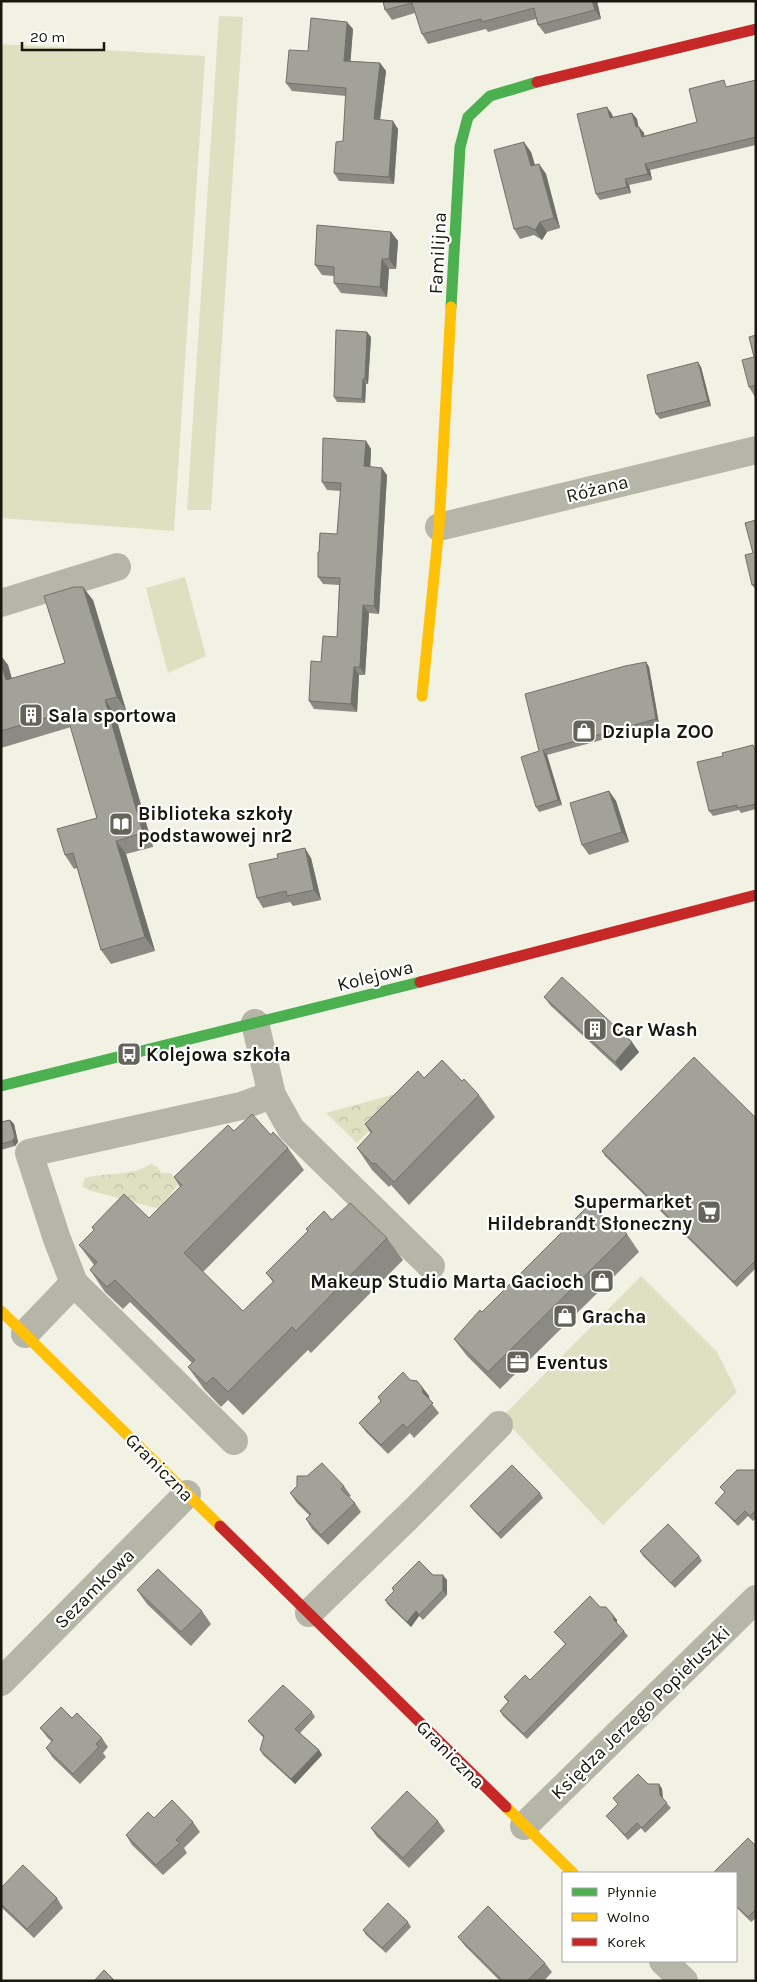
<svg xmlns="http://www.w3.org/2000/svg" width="757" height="1982" font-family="Karla,sans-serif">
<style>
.grass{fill:#dfe0c2}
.park{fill:url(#park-crowns)}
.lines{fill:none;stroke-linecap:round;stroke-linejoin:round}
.street{stroke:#b6b6a8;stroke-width:28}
.fast{stroke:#4caf50;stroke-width:11}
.slow{stroke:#ffc107;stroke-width:11}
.jam{stroke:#c62828;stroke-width:11}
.wall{fill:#8b8b84}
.shaded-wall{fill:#71716b}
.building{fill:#a2a299;stroke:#71716b}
.labels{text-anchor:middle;stroke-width:4.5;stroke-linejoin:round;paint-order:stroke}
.street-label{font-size:19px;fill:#18180f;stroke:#fff}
.poi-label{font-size:19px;font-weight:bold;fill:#18180f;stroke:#fff;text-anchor:start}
</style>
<defs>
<pattern id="park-crowns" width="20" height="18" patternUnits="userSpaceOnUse" patternTransform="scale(1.25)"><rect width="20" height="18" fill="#dfe0c2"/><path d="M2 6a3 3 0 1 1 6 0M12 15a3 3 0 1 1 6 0" fill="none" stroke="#bfbfa6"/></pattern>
</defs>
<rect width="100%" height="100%" fill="#f1f1e4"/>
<path class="grass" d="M219,16L243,17L211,510H187Z
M1,44L205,56L174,531L1,518Z
M185,577L206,656L168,673L146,588Z
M641,1276L717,1352L737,1392L603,1525L502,1417Z"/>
<path class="park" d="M403,1092L385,1115L357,1143L326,1113Z
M152,1163L154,1166H157L161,1173H171L179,1184L159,1209L88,1190L82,1186L85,1178C107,1172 133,1177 152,1163Z"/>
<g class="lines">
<path class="street" d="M439,527L756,450
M1,603L117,567
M255,1023L272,1095L291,1129L431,1266
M74,1283L234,1441
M25,1334L74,1283L57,1239L29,1153L241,1106L272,1095
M309,1613L416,1509L499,1425
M1,1682L187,1494
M524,1826L756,1599
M663,1961L684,1981"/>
<path class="fast" d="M451,307L460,147L468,117L490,96L537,82
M1,1086L420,982"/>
<path class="slow" d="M422,696L439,527L451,307
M1,1311L220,1526
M506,1807L573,1873"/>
<path class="jam" d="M537,82L756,29
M420,982L756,895
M220,1526L506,1807"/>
</g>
<path class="wall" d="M383,1H597L601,19L545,34L538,25L536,19L488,32L486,29L428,44L422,34L415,13L392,20L385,10Z
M353,29L350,61L380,63L386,71L380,120L398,129L394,184L339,181L334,173L343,141L346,96L292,91L286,83L308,51Z
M756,80V145L650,170L652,180L629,185L631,193L600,200L596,194L612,114L613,117L632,113L637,119L638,127H639L644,133V136L697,122L728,87Z
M531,152L535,165L539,164L546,174L560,228L547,232L542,240L534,235L520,239L514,229Z
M391,232L398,241L396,269H389L387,297L341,293L334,283V276L322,275L315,265Z
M756,335V396L755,397L749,387L754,357Z
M371,337L368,384H366L365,403L337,402L334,397Z
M701,367L711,406L660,419L656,414Z
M366,441L371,449L370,467L387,475L379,614L369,613L365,675H359L357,712L314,709L309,701L321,662L337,637L339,585L323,584L318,577L319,552L337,534L341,491L327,490L322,482Z
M756,520V590L752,585L753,553Z
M93,600L126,710L115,714L153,847L126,854L155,951L111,964L101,950L77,868L74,869L65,855L97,818L71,727L1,748V656L8,665L12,679L65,663Z
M646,662L649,667L659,724L547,755L562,805L539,812L536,807L539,751Z
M755,748H756V809L741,813L739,810L713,816L709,811Z
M609,791L616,801L629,842L589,855L582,845Z
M311,858L321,900L293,906L290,902L263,908L257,898Z
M544,997L639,1052L621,1071L551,1006Z
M424,1078L462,1081L479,1095L495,1117L409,1205L391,1185L389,1187L372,1170L357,1148L371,1134L365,1124Z
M756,1118V1268L737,1287L605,1156L602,1151Z
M10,1120L14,1124L18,1142L15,1146L1,1150V1122Z
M234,1131L271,1135L288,1148L304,1170L203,1272L243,1311L273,1282L266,1273L308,1232L306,1229L332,1220L387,1238L403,1260L311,1353L308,1350L243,1415L228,1400L221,1407L204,1389L188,1367L192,1363L130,1302L123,1309L105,1292L90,1270L94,1265L79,1245L94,1230L92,1227L149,1218L180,1187L174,1177Z
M606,1220L627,1234L639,1252L500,1389L467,1356L454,1339L482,1312Z
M410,1380L422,1387L429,1396V1400L439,1413L414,1438L410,1433L388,1454L366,1432L359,1423L381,1402L378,1397Z
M756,1470V1518L753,1521L748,1516L738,1526L715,1503L725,1493L720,1487Z
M344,1486L351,1496L349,1497L355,1503L361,1512L328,1545L312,1529L306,1519L310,1516L297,1503L290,1493Z
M540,1493L543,1498L501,1539L474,1511L470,1506Z
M640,1551L699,1556L702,1561L675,1588L643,1556Z
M433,1575L447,1580V1595L423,1620L419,1616L411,1627L388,1605L385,1600L394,1591L392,1588Z
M137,1590L202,1611L211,1624L191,1646L147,1604Z
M600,1607L613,1615L617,1620V1624L624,1631L628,1636L527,1739L503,1716L500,1711L508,1702L504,1697L530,1680L565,1644L558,1636L554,1632Z
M312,1712L315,1717L300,1733L319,1750L322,1755L295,1784L263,1755L260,1750L264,1738L252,1726L248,1721Z
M72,1718L102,1738L108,1747L103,1753L106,1757L80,1784L53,1758L46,1748L52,1742L47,1737L40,1728Z
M648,1784H659L662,1789L663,1799L671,1808L645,1833L641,1828L628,1840L610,1820L606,1816L618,1804L613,1798Z
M154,1818L193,1822L200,1832L184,1848L187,1853L163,1875L132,1845L126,1835Z
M438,1821L445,1831L409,1868L377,1837L371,1828Z
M756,1846V1918L751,1922L736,1907V1873Z
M1,1888L57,1898L63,1908L34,1938L1,1907Z
M408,1922L411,1927L386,1953L366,1935L363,1930Z
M458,1937L545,1963L552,1972L544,1981H500L465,1946Z"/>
<path class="shaded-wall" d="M592,1H597L601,19L595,10Z
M347,22L353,29L350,69L344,61Z
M380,63L386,71L379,127L374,119Z
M607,107L612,114L614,124L610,118Z
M632,113L637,119L640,134L636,127Z
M393,121L398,129L394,184L389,177Z
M639,127L644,133L646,143L642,137Z
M524,142L531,152L538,176L531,166Z
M539,164L546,174L560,228L554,218Z
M645,164L650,170L652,180L648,174Z
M625,179L629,185L631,193L627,187Z
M540,222L547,232L542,240L535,230Z
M391,232L398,241L396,269L389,259Z
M382,259L389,269L387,297L380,287Z
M367,332L371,337L368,384L365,379Z
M698,362L701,367L711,406L708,401Z
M363,379L366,384L365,403L362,399Z
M366,441L371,449L370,474L364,466Z
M382,468L387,475L379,614L374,606Z
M83,587L93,600L126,710L117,697Z
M363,605L369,613L365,675L360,667Z
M1,656L8,665L16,694L6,680L1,663Z
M646,662L649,667L659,724L656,719Z
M354,667L359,675L357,712L351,704Z
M105,700L115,714L153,847L143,833Z
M543,750L547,755L562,805L558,800Z
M609,791L616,801L629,842L622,832Z
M116,841L126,854L155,951L145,937Z
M305,848L311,858L321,900L314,890Z
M632,1042L639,1052L621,1071L615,1062Z
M10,1120L14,1124L18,1142L15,1146L12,1141Z
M422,1387L429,1396L430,1403L423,1393Z
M443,1575L447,1580V1595L443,1590Z
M416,1611L419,1616L411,1627L407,1622Z
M613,1615L617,1620V1625L614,1620Z
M319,1750L322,1755L295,1784L291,1779Z
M659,1784L662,1789L663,1800L660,1795Z"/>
<path class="building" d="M383,1H592L595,10L538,25L534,8L482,22L481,19L422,34L412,3L385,10Z
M311,18L347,22L344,61L380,63L374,119L393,121L389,177L334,173L336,142L343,141L346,88L286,83L289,50L308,51Z
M724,80L726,87L756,80V137L645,164L648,174L625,179L627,187L596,194L577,114L607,107L610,118L632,113L636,127H639L642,137L697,122L689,89Z
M524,142L531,166L539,164L554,218L540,222L535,230L527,226L514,229L494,150Z
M317,225L391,232L389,259H382L380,287L334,283V267L315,265Z
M336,330L367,332L365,379H363L362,399L334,397Z
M756,335V385L749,387L742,360L754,357L749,337Z
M698,362L708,401L656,414L647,375Z
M323,438L366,441L364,466L382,468L374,606L363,605L360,667H354L351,704L309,701L311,661L321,662L323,636L337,637L340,578L318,577V552H319L320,533L337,534L341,483L322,482Z
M756,520V584L752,585L745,555L753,553L745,523Z
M74,587H83L117,697L105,700L143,833L116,841L145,937L101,950L73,853L65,855L57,829L97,818L66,712L1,731V663L6,680L65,663L44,596Z
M646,662L656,719L543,750L558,800L536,807L521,757L539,751L525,694L625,666Z
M753,745L754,748H756V804L737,808V805L709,811L697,762L723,756L722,753Z
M609,791L622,832L582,845L570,803Z
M305,848L314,890L287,896L286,891L257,898L249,864L278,858L277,854Z
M562,977L632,1042L615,1062L544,997Z
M694,1057L756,1118V1260L734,1282L602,1151Z
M442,1060L462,1081L464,1079L479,1095L394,1182L375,1163L373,1164L357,1148L372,1132L365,1124L418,1071L424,1078Z
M252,1114L271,1135L273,1132L288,1148L184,1253L243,1311L274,1281L266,1273L308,1231L306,1229L324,1211L332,1220L350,1203L387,1238L296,1331L292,1327L228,1392L213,1377L206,1384L188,1367L195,1360L115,1280L107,1287L90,1270L97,1262L79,1245L94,1230L92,1227L124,1194L149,1218L182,1185L174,1177L228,1125L234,1131Z
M10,1120L15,1137L12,1141L1,1144V1122Z
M591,1203L606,1220L609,1216L627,1234L488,1372L454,1339L480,1310L482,1312Z
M403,1372L410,1380L417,1381L422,1387L423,1393L433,1403L407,1428L403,1424L381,1445L359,1423L381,1401L378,1397Z
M322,1463L344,1486L341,1489L355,1503L321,1535L306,1519L311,1514L290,1493L297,1486V1476H307Z
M512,1465L540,1493L498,1534L470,1506Z
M737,1470H756V1510L750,1516L745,1511L735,1521L715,1503L725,1492L720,1487Z
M668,1524L699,1556L671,1583L640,1551Z
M419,1561L433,1575H443V1590L419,1615L416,1611L407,1622L385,1600L394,1591L392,1588Z
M158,1569L202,1611L181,1632L137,1590Z
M590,1596L600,1607H606L613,1615L614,1620L624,1631L524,1734L500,1711L509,1701L504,1697L525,1675L530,1680L566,1644L554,1632Z
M283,1685L312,1712L295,1729L319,1750L291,1779L260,1750L264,1736L248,1721Z
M61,1707L72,1718L77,1713L102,1738L96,1744L99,1747L73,1774L46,1748L53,1740L40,1728Z
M638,1774L648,1784H659L660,1795L667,1803L642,1828L637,1823L625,1835L606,1816L618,1804L613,1798Z
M407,1791L438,1821L403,1858L371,1828Z
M172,1800L193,1822L176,1840L180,1843L156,1865L126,1835L148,1812L154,1818Z
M748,1838L756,1846V1909L748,1917L736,1906V1873H713Z
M23,1865L57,1898L27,1929L1,1904V1888Z
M388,1903L408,1922L382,1948L363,1930Z
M488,1906L545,1963L527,1981H503L458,1937Z
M104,1970L115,1981H94Z"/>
<defs>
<g id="building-square" transform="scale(1.25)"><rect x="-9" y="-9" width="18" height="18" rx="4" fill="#64645a" stroke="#fff"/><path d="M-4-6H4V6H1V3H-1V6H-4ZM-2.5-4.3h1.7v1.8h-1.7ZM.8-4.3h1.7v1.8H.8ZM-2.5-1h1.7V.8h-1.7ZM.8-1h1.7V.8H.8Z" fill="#fff"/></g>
<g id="shop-square" transform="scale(1.25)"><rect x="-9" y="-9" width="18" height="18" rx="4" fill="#64645a" stroke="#fff"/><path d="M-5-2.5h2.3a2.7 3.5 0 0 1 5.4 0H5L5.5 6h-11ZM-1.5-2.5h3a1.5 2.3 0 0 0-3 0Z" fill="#fff"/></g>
<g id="library-square" transform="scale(1.25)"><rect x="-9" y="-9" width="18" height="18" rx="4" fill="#64645a" stroke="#fff"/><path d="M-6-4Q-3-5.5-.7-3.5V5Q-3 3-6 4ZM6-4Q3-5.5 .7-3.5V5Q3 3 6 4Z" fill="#fff"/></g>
<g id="bus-square" transform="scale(1.25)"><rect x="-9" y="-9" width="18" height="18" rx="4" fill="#64645a" stroke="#fff"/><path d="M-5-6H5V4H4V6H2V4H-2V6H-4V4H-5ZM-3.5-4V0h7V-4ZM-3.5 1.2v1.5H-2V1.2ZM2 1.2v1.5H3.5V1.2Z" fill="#fff"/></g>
<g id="supermarket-square" transform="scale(1.25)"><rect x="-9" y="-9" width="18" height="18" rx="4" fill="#64645a" stroke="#fff"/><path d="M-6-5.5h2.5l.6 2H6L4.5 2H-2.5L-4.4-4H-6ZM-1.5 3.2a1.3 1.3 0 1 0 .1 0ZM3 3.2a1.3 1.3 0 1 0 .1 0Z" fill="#fff"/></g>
<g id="office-square" transform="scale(1.25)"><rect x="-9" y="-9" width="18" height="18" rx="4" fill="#64645a" stroke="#fff"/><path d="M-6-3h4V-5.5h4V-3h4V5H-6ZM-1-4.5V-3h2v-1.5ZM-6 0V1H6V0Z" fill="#fff"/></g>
</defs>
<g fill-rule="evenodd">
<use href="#building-square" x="31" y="715"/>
<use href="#shop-square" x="584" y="731"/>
<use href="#library-square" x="121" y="824"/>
<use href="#building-square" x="595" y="1029"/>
<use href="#bus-square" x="129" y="1054"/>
<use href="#supermarket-square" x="709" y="1212"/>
<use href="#shop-square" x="602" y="1281"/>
<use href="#shop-square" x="565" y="1316"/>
<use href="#office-square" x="518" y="1362"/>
</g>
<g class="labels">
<g class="street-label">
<text transform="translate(437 253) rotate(-87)" y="7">Familijna</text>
<text transform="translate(597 488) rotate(-14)" y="7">Różana</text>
<text transform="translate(375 975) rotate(-14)" y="7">Kolejowa</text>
<text transform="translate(160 1467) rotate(45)" y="7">Graniczna</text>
<text transform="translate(94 1588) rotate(-45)" y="7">Sezamkowa</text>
<text transform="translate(640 1712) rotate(-44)" y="7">Księdza Jerzego Popiełuszki</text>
<text transform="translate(451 1754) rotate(45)" y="7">Graniczna</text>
</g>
<g class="poi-label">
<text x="48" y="722">Sala sportowa</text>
<text x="602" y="738">Dziupla ZOO</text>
<text x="138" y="820">Biblioteka szkoły<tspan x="138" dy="22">podstawowej nr2</tspan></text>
<text x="612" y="1036">Car Wash</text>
<text x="146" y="1061">Kolejowa szkoła</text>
<text x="692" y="1208" text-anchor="end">Supermarket<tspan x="692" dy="22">Hildebrandt Słoneczny</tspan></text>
<text x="584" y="1288" text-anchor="end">Makeup Studio Marta Gacioch</text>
<text x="582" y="1323">Gracha</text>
<text x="536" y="1369">Eventus</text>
</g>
</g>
<rect width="757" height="1982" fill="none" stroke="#18180f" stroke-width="5"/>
<rect x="562" y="1872" width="175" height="90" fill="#ffffff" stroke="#a3a39f"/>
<rect x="572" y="1888" width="25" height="8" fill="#4caf50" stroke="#a3a39f"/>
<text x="607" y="1897" font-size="15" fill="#18180f">Płynnie</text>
<rect x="572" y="1913" width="25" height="8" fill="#ffc107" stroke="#a3a39f"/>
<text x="607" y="1922" font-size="15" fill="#18180f">Wolno</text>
<rect x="572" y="1938" width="25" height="8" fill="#c62828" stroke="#a3a39f"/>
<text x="607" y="1947" font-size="15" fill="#18180f">Korek</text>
<path d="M22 42v8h82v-8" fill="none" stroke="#18180f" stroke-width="2.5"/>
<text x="30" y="42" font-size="15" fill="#18180f" stroke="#ffffff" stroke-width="4" paint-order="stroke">20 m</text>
</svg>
